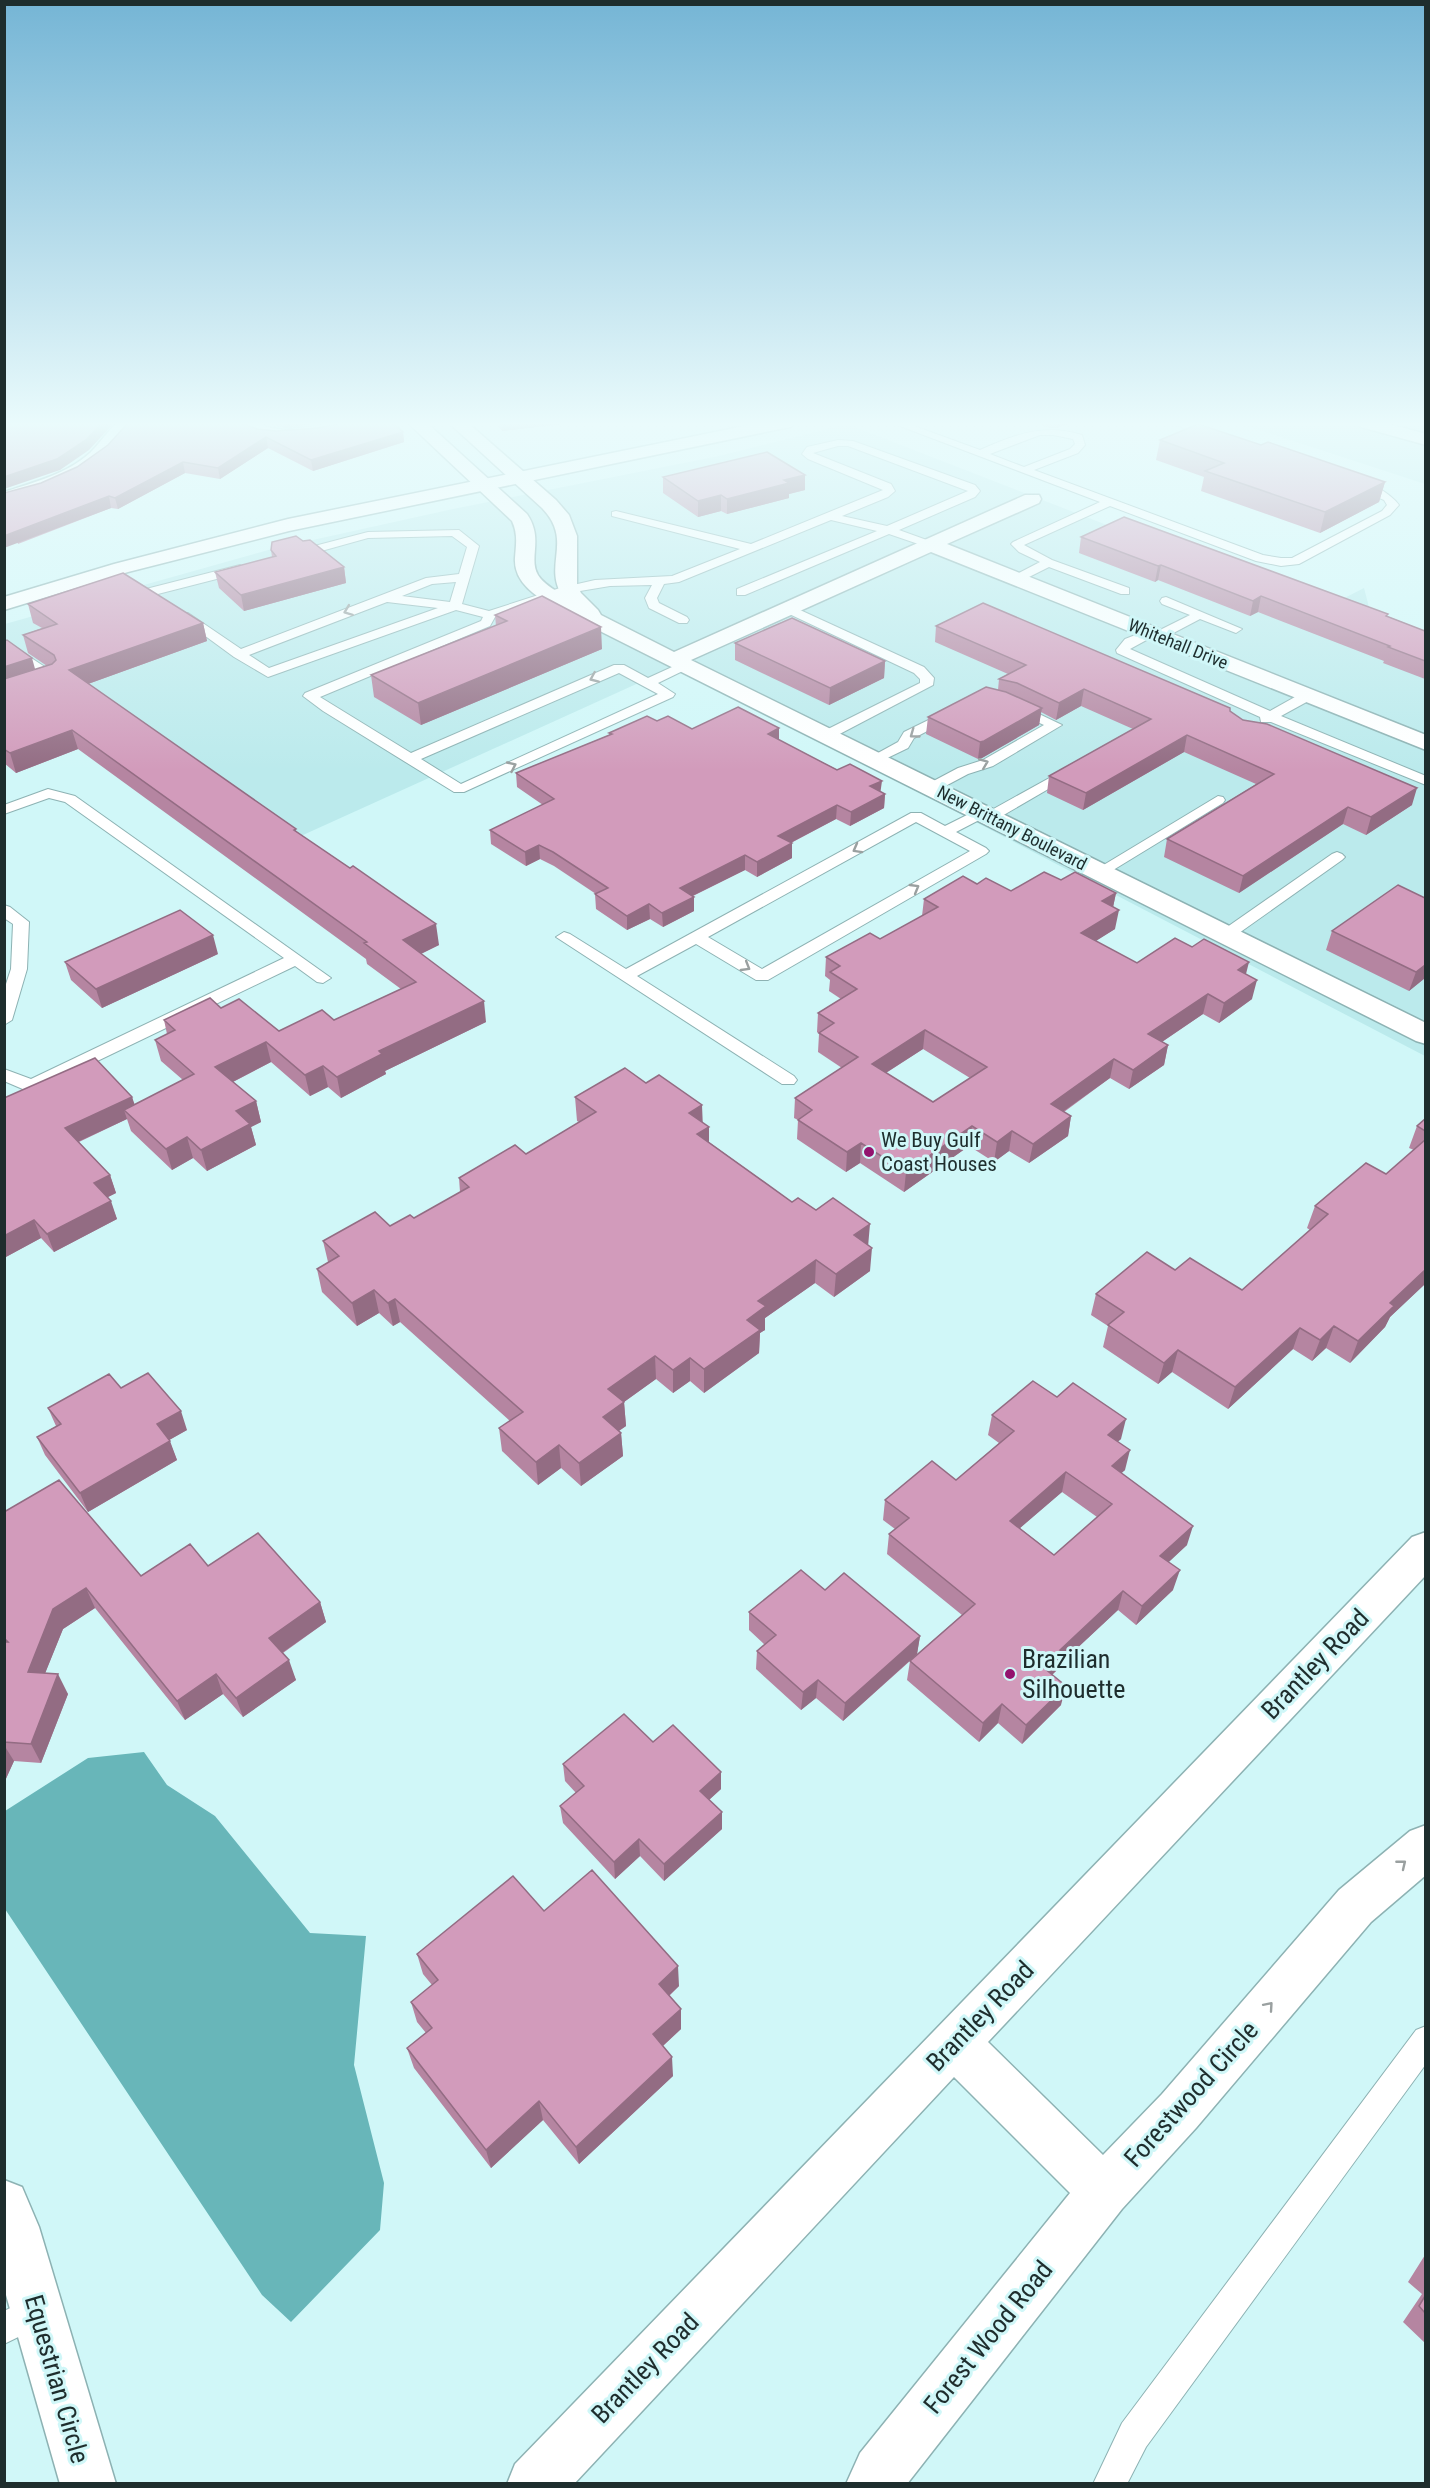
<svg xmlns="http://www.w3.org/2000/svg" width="1430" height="2488" font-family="'Roboto Condensed',sans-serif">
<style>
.built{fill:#bbeaec}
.water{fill:#68b6b9}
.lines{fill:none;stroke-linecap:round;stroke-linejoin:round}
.lane-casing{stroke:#8db2b3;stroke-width:2}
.street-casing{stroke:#8db2b3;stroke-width:3}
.primary-casing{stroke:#8db2b3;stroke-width:3}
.lane{fill:#fff;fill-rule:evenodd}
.street{fill:#fff;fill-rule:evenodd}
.primary{fill:#fff;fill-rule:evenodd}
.wall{fill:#b585a1;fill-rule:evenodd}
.shaded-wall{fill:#936c83}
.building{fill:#d29bbb;stroke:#936c83;stroke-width:1.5;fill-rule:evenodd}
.oneway{stroke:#9aa0a0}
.poi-dot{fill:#93136e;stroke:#d0f7f8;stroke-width:2}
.labels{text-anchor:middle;stroke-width:6;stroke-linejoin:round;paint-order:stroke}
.far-street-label{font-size:18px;fill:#1e2d2d;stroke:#d0f7f8}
.poi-label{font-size:21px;fill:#1e2d2d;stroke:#d0f7f8;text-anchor:start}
.near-poi-label{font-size:26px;fill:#1e2d2d;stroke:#d0f7f8;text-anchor:start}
.near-street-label{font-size:26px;fill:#1e2d2d;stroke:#d0f7f8}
</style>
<rect width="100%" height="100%" fill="#d0f7f8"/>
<path class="built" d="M1238,423H1425V484Z
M847,424L1323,609L1364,588L1370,611L1425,634V1056L676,666L292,840L5,716V624L272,549L453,509L719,456Z"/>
<path class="water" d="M144,1752L167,1785L215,1816L310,1933L366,1936L354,2065L384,2183L380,2230L291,2322L262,2295L5,1909V1811L88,1758Z"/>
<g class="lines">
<g class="lane-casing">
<path id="lane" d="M892,423H906L980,450C1014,435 1044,423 1082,435L1085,445L1078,453L1034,470L1263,555L1281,558H1292L1382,511L1387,505L1384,500L1352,486V482C1367,479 1390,493 1399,505L1390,515L1299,564L1281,566L1256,561L1110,506L1024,545L1052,560L1129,588V594H1121L1049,567L1017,583L1013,582V576L1040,562L1019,552L1011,544L1013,542L1100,502ZM1040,435H1053L1073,439L1075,444L1070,449L1024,467L990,454Z
M1171,423H1186L1220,436L1211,438Z
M838,440L853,441L975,485L980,491L975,497L899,530L935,543V547H927L889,534L745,595H737V589L877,531L831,520L679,582L664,584L657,598L659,603L687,617L689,620L687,623H679L649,608L645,598L652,585L610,586L580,591L495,617L490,626L320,697L411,753L614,665H624L648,678L683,662H693L695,665L658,683L675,694L673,697L464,792H454L323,711L303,696L305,693L481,621L483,617L456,610L268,677L234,657L178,616L180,613H188L241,649L426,578L459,574L467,547L452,536L368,538L307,555L301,551L303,549L368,532L459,530L479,546L462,604L489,611L560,588L595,580L672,576L740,549L612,516V512L616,511L751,544L883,490L808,459L802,454L807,447ZM838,446H848L968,491L887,526L842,516L888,497L895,491L891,484L813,453ZM456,582L450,602L402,596L432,584ZM387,602L438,608L269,668L249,655ZM619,673L658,694L461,784L421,759Z
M240,565L246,569L244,572L150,596L144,592L146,589Z
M1166,597L1242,629L1236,633L1200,619L1162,639L1158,640L1152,637L1130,649L1270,711L1302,693H1312L1314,696L1312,699L1281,716L1426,776V785L1271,722H1261L1260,717L1117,653L1116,650L1125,639L1151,629L1156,632L1190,615L1162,604L1160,601L1162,598Z
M787,604L924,667L934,678L933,685L832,738H822L820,735L822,732L920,683V679L914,673L783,611L781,608L783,605Z
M4,640L57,675L59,678L57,681L4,699V690L42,677L4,650Z
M1016,703L1062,725L993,766L968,774L936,791H926L924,788L926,785L958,768L983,760L1044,725L1011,710L1009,707Z
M949,710L954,711L956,714L954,717L914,738L908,748L879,762H869L867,759L898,742L904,732Z
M1071,766L1078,770L1076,773L995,820L990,821L983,818L956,832L986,848L989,851L986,854L768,980H756L696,944L637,976L794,1076L797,1080L794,1084H782L556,937L564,932L570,934L626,969L911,813H921L945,826L977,810L982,809L988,812ZM916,822L970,851L762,969L708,937Z
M48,789L75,796L331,978L323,983L317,982L295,966L37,1090H25L4,1081V1069L31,1079L284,958L65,802L49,798L4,814V805Z
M1218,796L1223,797L1225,800L1223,803L1105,875H1095L1092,872Z
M1337,852L1342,854L1345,857L1342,860L1232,938H1220L1218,935L1220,932L1332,854Z
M4,905L10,907L29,922L27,969L12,1020L4,1025V990L11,969L13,924L4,918Z
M1426,2026V2064L1146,2447L1127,2484H1093L1122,2423L1416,2030Z
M38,2295L49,2300L54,2311L49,2322L4,2344V2311Z"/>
</g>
<g class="street-casing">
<path id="street" d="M117,423H136C102,471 60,490 4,504V492C35,482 67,474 91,452C100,443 107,432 117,423Z
M234,423H256L271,428L285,430L337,423H371L368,427C338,434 256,454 234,423Z
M408,423H427L527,514C544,539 528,558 538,575C543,583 553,589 561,594C544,563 573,540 542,508L449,423H468L556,500L569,515L577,536V585L581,593L598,610L601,615L674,652L1025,495H1039L1041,499L1039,503L947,544L1426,735V750L931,552L691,660L1426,1023V1044L1416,1041L566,614C545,601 513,587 515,558C516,544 518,534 512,521Z
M1358,423H1386L1426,434V445L1361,427Z
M1426,1532V1575L988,2042L1103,2155L1162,2094L1339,1890L1410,1831L1426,1825V1875L1371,1922L1196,2128L1122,2209L907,2484H846L860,2453L1070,2193L954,2077L574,2484H507L515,2464L1412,1537Z
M4,2180L22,2187L39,2227L116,2484H60L4,2288Z"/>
</g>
<g class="primary-casing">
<path id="primary" d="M759,423H794L791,427L785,428L289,531L128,572L4,610V597L114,564L288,519Z"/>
</g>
<use href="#lane" class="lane"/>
<use href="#street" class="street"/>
<use href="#primary" class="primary"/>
</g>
<path class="wall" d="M265,423H320L285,428Z
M490,423H573L502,431L496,423L491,424Z
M1035,423H1070L1057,428H1050Z
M257,429L276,431L403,432L404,442L313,471L268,448L220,479L185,473L118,509L111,508L18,544L4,493Z
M1160,440L1385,482L1379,502L1320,533L1201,491L1204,477L1156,460Z
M805,475V490L789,494V498L727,514L721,511L698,517L663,493V477Z
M1081,537L1388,614L1387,616L1425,631V679L1383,663L1384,661L1258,612L1250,616L1158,580L1155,582L1079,553Z
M303,541L344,567L346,583L244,611L219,588L215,572L272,557L271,550Z
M28,604L203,623L207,641L88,684L296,829V831L439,945L421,954L486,1022L385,1071L386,1074L341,1098L328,1087L310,1096L271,1062L233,1082L256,1101L261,1122L251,1127L256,1145L207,1171L193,1158L172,1170L131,1131L127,1119L79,1142L110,1175L116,1193L108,1197L117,1219L54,1252L41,1238L4,1258V1098L132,1097L134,1105L183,1080L161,1061L155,1040L167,1034L164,1020L221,1008L279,1031L334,1020L401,989L367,964L366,959L78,749L16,773L4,763V641L35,670L47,666L28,653L23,635L42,628L33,623Z
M495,615L602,649L421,725L374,697L371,675L496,626Z
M936,626L1230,711L1243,720L1412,805L1366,835L1343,824L1239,893L1164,857L1167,839L1256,784L1184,752L1083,810L1047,793L1049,776L1133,729L1081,706L1056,720L1041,712L1039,725L982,758L978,759L926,734L928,717L998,690L999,679L1008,674L935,642Z
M735,643L885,661L884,678L829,705L735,660Z
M657,721L692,729L779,740L885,794L884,808L850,826L836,819L791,843H792V858L757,877L745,870L693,896L694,897V911L663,927L650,919L627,930L596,909L595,894H596L554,866L540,859L526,866L491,844L490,830L543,805L517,787L516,773L609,735V733Z
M1061,880L1116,893L1113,907L1115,929L1095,941L1137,963L1246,975L1252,999L1219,1023L1203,1014L1162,1042L1168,1045L1164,1065L1129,1089L1110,1078L1064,1112L1071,1116L1068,1136L1029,1163L1009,1151L994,1162L969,1146L904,1192L860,1163L846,1172L797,1139L798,1120L794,1118L795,1098L842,1068L818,1052L819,1034L817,1032L818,1013L841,999L829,991L830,980L825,976L826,957L880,939L922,916L924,899L977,884L1011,891ZM923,1049L970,1078L933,1102L886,1073Z
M1425,898V978L1409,991L1326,950L1332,931Z
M218,954L102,1008L71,980L65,962Z
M575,1097L702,1122L709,1142L792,1202L816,1210L868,1245L870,1271L834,1297L815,1283L765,1318V1330L760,1333L759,1353L704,1393L690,1381L673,1393L656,1379L624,1402L626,1426L619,1431L621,1433L623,1456L581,1486L561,1468L538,1485L502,1451L499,1428L510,1421L400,1322L393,1326L379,1313L357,1326L322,1292L317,1269L328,1262L323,1241L390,1226L414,1218L460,1192L459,1178L526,1154L579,1122L577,1121Z
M1425,1119V1284L1390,1317L1385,1327L1350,1363L1326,1348L1312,1361L1293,1349L1228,1409L1172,1372L1158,1384L1103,1347L1108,1326L1091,1315L1096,1294L1175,1270L1242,1290L1310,1230L1307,1228L1315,1206L1386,1174L1414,1150L1409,1148L1417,1126Z
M121,1388L187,1430L169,1440L177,1460L88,1512L45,1455L37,1437L56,1426L48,1408Z
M992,1415L1121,1439L1118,1441L1125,1470L1121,1473L1187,1545L1168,1562L1173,1590L1136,1625L1118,1610L1058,1666L1057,1670L1052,1675L1061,1705L1022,1744L998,1723L979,1742L907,1680L910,1661L843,1721L816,1698L801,1710L756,1669L757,1651L765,1645L749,1630V1612L825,1590L920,1636L917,1654L962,1615L887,1554L889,1534L895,1529L883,1520L885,1500L956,1480L999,1443L988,1435ZM1062,1492L1097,1517L1054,1555L1020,1528Z
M4,1512L141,1576L208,1566L320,1602L326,1622L283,1653L296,1680L243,1717L223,1694L185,1720L95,1608L63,1629L45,1673L68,1694L41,1763L14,1761L4,1783Z
M653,1742L721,1789L709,1800L722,1812V1829L664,1881L640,1856L615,1879L563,1823L560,1806L576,1793L565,1781L563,1764Z
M544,1911L679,1986L669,1996L681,2009V2029L663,2046L673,2076L579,2164L543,2120L491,2168L414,2068L407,2048L426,2033L417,2022L411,2002L432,1985L423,1974L417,1954Z
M1425,2255V2343L1403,2322L1422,2294L1408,2282Z"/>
<path class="shaded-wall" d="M102,423H114L89,450L60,470L4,489V477Z
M284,423H320L285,428Z
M501,423H573L502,431Z
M1057,423H1070L1057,428Z
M403,432L404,442L313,471L311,460Z
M266,437L268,448L220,479L218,468Z
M183,462L185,473L118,509L115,498Z
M805,475V490L789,494V498L727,514V499L784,480Z
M1385,482L1379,502L1320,533L1325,512Z
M721,495V511L698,517V501Z
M109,496L111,508L4,548V536Z
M1161,565L1158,580L1155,582L1158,566Z
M344,567L346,583L244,611L241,595Z
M1261,596L1258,612L1250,616L1253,601Z
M203,623L207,641L74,689L69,670Z
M601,627L602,649L421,725L418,703Z
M32,658L37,676L4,687V667Z
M885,661L884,678L829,705L830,688Z
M1084,689L1081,706L1056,720L1059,703Z
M1042,708L1039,725L982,758L978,759L980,742Z
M779,728V742L768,734Z
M72,730L78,749L16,773L10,753Z
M1187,735L1184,752L1083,810L1086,793Z
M882,781L880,795L870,786Z
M1417,788L1412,805L1366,835L1371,817Z
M885,794L884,808L850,826L851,812Z
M837,805L836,819L777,850L778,836Z
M1348,807L1343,824L1239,893L1243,876Z
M792,843V858L757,877V862Z
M539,845L540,859L526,866L525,852Z
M745,855V870L680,902V888Z
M1116,893L1112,912L1102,901Z
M694,897V911L663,927L662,913Z
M649,904L650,919L627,930V916Z
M1119,910L1115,929L1077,953L1081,933Z
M436,924L439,945L406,961L403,940Z
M213,935L218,954L102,1008L96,989Z
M1249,962L1244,982L1238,970Z
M1425,965V978L1409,991L1416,972Z
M1257,980L1252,999L1219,1023L1224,1003Z
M1208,994L1203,1014L1144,1054L1148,1034Z
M484,1001L486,1022L385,1071L386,1074L341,1098L337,1077L379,1051Z
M925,1030L923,1049L870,1083L872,1064Z
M266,1042L271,1062L221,1088L215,1067Z
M1168,1045L1164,1065L1129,1089L1133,1070Z
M1114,1059L1110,1078L1047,1123L1051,1104Z
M323,1066L328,1087L310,1096L305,1075Z
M132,1097L138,1114L124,1110L127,1119L71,1145L65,1128Z
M256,1101L261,1122L251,1127L256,1145L207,1171L201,1150L236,1111Z
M702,1105L703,1129L689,1113Z
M1071,1116L1068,1136L1029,1163L1033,1144Z
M972,1126L969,1146L904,1192L906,1172Z
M709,1127V1150L697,1134Z
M1012,1131L1009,1151L994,1162L997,1142Z
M187,1137L193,1158L172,1170L166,1149Z
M861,1143L860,1163L846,1172L847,1152Z
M110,1175L116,1193L100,1201L94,1183Z
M111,1201L117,1219L54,1252L47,1234Z
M34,1220L41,1238L4,1258V1236Z
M870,1224L868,1247L854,1235Z
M872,1248L870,1271L834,1297L836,1274Z
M816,1260L815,1283L765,1318V1330L760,1333L759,1353L704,1393V1369L747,1320L758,1301Z
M1425,1270V1284L1390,1317L1385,1327L1350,1363L1358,1341L1390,1303Z
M374,1290L379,1313L357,1326L352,1303Z
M395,1299L400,1322L393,1326L388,1303Z
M1334,1326L1326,1348L1312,1361L1320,1340Z
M1300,1328L1293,1349L1228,1409L1235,1387Z
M1178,1350L1172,1372L1158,1384L1164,1363Z
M655,1356L656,1379L610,1412L608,1389Z
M690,1358V1381L673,1393V1370Z
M624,1402L626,1426L605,1440L603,1417Z
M181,1411L187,1430L164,1443L157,1424Z
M1126,1419L1121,1439L1103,1455L1108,1435Z
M621,1433L623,1456L581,1486L579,1463Z
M170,1441L177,1460L88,1512L80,1493Z
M559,1445L561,1468L538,1485L536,1462Z
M1130,1450L1125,1470L1107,1486L1112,1466Z
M1066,1472L1062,1492L1006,1540L1010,1521Z
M1193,1526L1187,1545L1154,1576L1160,1556Z
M1180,1570L1173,1590L1136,1625L1142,1606Z
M86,1588L95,1608L63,1629L38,1691L28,1672L53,1609Z
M1123,1591L1118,1610L1058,1666L1057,1670L1039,1687L1044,1668L1060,1650Z
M320,1602L326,1622L276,1657L269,1638Z
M920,1636L917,1654L843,1721L845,1703Z
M289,1660L296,1680L243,1717L236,1698Z
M58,1674L68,1694L41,1763L31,1744Z
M216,1674L223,1694L185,1720L177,1701Z
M818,1680L816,1698L801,1710L803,1692Z
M1066,1686L1061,1705L1022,1744L1026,1725Z
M1002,1704L998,1723L979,1742L983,1723Z
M4,1745L14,1761L4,1783Z
M721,1772V1789L700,1808V1791Z
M722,1812V1829L664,1881V1864Z
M639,1839L640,1856L615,1879L614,1862Z
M678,1966L679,1986L660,2004L659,1984Z
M681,2009V2029L654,2054L653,2034Z
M672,2057L673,2076L579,2164L576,2147Z
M539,2101L543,2120L491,2168L486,2150Z"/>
<path class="building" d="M4,423H102L87,439L57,459L4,477Z
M128,423H241L257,429L276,431L317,428L344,423H393L403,432L311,460L266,437L218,468L183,462L115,498L109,496L4,536V493L41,483L77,467L108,445Z
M1198,424L1261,445L1268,442L1385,482L1325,512L1205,471L1224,463L1160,440Z
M767,452L805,475L784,480L789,483L727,499L721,495L698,501L663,477Z
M1124,517L1388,614L1386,616L1425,631V661L1388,647L1390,646L1261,596L1253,601L1161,565L1158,566L1081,537Z
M296,536L303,541L310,540L344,567L241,595L215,572L276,556L271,550L272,542Z
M123,573L203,623L69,670L296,829L294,830L350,868L353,866L436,924L403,940L484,1001L379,1051L382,1054L337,1077L323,1066L305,1075L266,1042L215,1067L256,1101L236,1111L250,1124L201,1150L187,1137L166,1149L124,1110L194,1074L155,1040L175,1030L164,1020L210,998L221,1008L239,999L279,1031L322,1010L334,1020L416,982L364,943L367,942L72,730L10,753L4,749V679L52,664L56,660L54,655L23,635L57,624L28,604Z
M542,596L601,627L418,703L371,675L507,621L495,615Z
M983,603L1230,708V711L1243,720L1267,724L1417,788L1371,817L1348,807L1243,876L1167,839L1274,774L1187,735L1086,793L1049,776L1151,719L1084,689L1059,703L1017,683L999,679L1026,665L936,626Z
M792,618L885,661L830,688L735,643Z
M7,640L32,658L4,667V641Z
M986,687L1006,692L1042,708L984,741L980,742L928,717Z
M738,707L779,728L768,734L837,770L850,764L882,781L870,786L885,794L851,812L837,805L778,836L792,843L757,862L745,855L680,888L694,897L662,913L649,904L627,916L595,894L608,888L553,852L539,845L525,852L490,830L554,799L516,773L612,734L609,733L647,716L657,721L668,716L692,729Z
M1044,872L1061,880L1075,872L1116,893L1102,901L1119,910L1081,933L1137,963L1175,938L1192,947L1204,939L1249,962L1238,970L1257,980L1224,1003L1208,994L1148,1034L1168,1045L1133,1070L1114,1059L1051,1104L1071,1116L1033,1144L1012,1131L997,1142L972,1126L906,1172L861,1143L847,1152L798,1120L812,1110L795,1098L858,1057L819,1033L834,1023L818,1013L857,989L830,972L840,966L826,957L870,933L880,939L938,907L924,899L963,876L977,884L986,878L1011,891ZM925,1030L987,1067L933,1102L872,1064Z
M1398,885L1425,898V965L1416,972L1332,931Z
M180,910L213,935L96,989L65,962Z
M95,1058L132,1097L65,1128L110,1175L94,1183L111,1201L47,1234L34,1220L4,1236V1098Z
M625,1068L646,1083L659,1075L702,1105L689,1113L709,1127L697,1134L792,1202L798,1198L816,1210L833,1198L870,1224L854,1235L872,1248L836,1274L816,1260L758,1301L766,1306L747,1320L760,1330L704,1369L690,1358L673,1370L655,1356L608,1389L624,1402L603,1417L621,1433L579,1463L559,1445L536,1462L499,1428L523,1412L395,1299L388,1303L374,1290L352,1303L317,1269L339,1256L323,1241L375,1212L390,1226L410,1215L414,1218L469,1187L459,1178L515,1145L526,1154L596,1112L575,1097Z
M1425,1119V1131L1417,1126Z
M1425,1140V1270L1390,1303L1394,1306L1358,1341L1334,1326L1320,1340L1300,1328L1235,1387L1178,1350L1164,1363L1108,1325L1124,1312L1096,1294L1147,1252L1175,1270L1190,1258L1242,1290L1328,1214L1315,1206L1366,1163L1386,1174Z
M148,1373L181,1411L157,1424L170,1441L80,1493L37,1437L61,1424L48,1408L109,1374L121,1388Z
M1033,1381L1057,1397L1073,1383L1126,1419L1108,1435L1130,1450L1112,1466L1193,1526L1160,1556L1180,1570L1142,1606L1123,1591L1060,1650L1062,1651L1044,1668L1066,1686L1026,1725L1002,1704L983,1723L910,1661L975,1604L889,1534L909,1518L885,1500L932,1461L956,1480L1014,1431L992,1415ZM1066,1472L1112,1504L1054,1555L1010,1521Z
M59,1480L141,1576L190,1544L208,1566L258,1533L320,1602L269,1638L289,1660L236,1698L216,1674L177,1701L86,1588L53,1609L28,1672L58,1674L31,1744L4,1742V1642H8L4,1638V1512Z
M801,1570L825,1590L844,1573L920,1636L845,1703L818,1680L803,1692L757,1651L776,1635L749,1612Z
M624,1714L653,1742L673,1725L721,1772L700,1791L722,1812L664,1864L639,1839L614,1862L560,1806L584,1786L563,1764Z
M592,1870L678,1966L659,1984L681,2009L653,2034L672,2057L576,2147L539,2101L486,2150L407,2048L432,2028L411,2002L438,1980L417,1954L513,1876L544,1911Z
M1425,2296V2313L1419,2306Z"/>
<defs><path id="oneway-chevron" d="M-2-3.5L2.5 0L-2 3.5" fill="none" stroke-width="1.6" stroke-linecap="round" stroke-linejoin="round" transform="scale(1.5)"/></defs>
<g class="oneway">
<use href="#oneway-chevron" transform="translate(348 611) rotate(159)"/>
<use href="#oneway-chevron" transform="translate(594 678) rotate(157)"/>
<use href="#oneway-chevron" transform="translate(914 734) rotate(144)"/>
<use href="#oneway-chevron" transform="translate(984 763) rotate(-22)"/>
<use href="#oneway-chevron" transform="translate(512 766) rotate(-25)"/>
<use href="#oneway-chevron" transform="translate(857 849) rotate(151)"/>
<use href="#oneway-chevron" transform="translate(915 888) rotate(-30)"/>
<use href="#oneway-chevron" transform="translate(746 967) rotate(31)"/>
<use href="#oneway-chevron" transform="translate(1402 1864) rotate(-39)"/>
<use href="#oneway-chevron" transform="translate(1269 2006) rotate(-49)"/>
</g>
<linearGradient id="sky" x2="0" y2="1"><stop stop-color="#75b5d5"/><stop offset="0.55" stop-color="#eafbfc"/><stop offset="1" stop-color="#eafbfc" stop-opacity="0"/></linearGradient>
<rect width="1430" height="771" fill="url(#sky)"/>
<g class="poi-dot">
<circle cx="869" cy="1152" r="6"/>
<circle cx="1010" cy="1674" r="6"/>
</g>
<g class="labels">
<g class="far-street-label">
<text transform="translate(1178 644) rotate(22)" y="6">Whitehall Drive</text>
<text transform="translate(1012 828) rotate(27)" y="6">New Brittany Boulevard</text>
</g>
<g class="poi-label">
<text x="881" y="1147">We Buy Gulf<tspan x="881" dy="24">Coast Houses</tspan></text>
</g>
<g class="near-poi-label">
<text x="1022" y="1668">Brazilian<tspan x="1022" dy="30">Silhouette</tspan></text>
</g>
<g class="near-street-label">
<text transform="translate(1315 1664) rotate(-46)" y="9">Brantley Road</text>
<text transform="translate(980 2016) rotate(-46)" y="9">Brantley Road</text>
<text transform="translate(1191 2094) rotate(-48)" y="9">Forestwood Circle</text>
<text transform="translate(988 2337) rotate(-51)" y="9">Forest Wood Road</text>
<text transform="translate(645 2368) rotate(-46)" y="9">Brantley Road</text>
<text transform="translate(57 2379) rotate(74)" y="9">Equestrian Circle</text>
</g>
</g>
<rect width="1430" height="2488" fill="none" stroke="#1e2d2d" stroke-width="12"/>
</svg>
